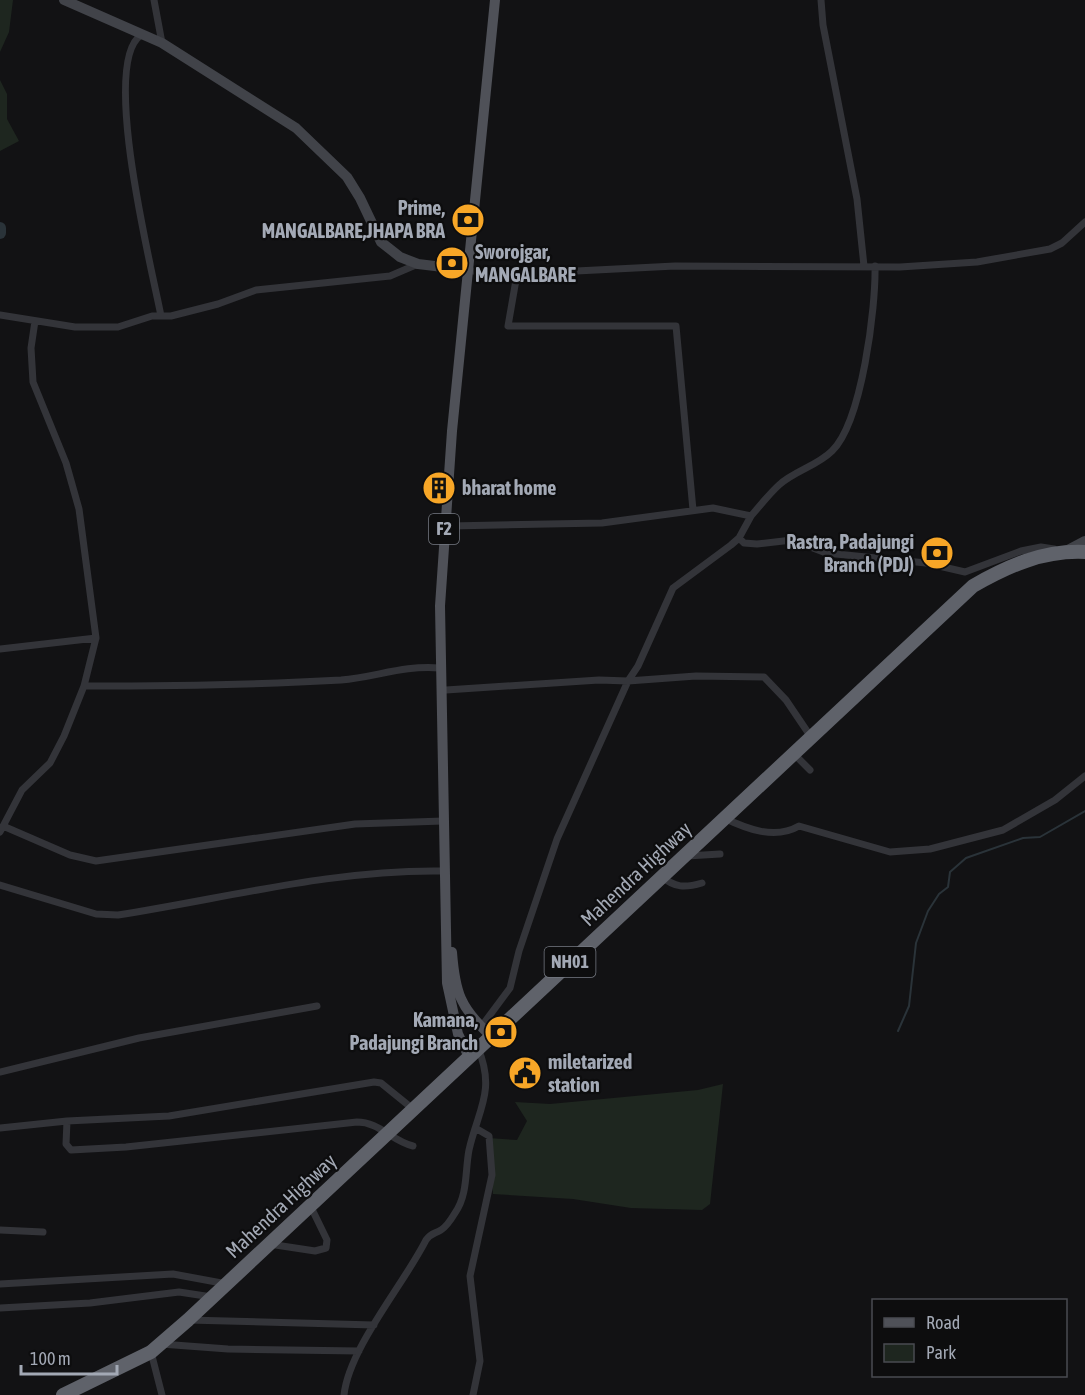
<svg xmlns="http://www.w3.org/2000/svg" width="1085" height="1395" font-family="'Asap Condensed',sans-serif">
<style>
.green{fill:#1e261f}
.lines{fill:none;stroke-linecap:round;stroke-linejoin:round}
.stream{stroke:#2a3339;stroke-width:2}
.river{stroke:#2a3339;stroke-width:12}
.street{stroke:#333439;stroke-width:7}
.secondary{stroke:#414349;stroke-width:10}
.primary{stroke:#4f5158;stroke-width:10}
.highway{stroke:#5f626a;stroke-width:14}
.labels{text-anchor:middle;stroke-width:4.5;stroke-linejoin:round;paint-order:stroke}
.shield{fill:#0d0d0e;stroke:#767a83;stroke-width:1.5}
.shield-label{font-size:18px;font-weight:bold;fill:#a3a9b5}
.poi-label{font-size:20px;font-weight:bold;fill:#a3a9b5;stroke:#0d0d0e;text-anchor:end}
.street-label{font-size:20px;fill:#a3a9b5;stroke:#0d0d0e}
</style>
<rect width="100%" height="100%" fill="#121214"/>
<path class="green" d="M0,0H13L9,32L0,52Z
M0,80L7,94V119L19,141L0,151Z
M723,1084L710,1204L702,1210L631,1208L573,1199L493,1194L488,1138L517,1140L527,1121L515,1102L550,1104L698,1090Z"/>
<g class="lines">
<path class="stream" d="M898,1031L909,1006L916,943L928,911L939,894L948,887L950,872L966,858L1023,838L1040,837L1085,811"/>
<path class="river" d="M0,228V233"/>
<path class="street" d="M154,0L162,43
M821,0L823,25L857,199L864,266
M141,35C100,63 152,269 161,316
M473,271L517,274L675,266L900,267L977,262L1050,249L1062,243L1085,222
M517,274L508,326H676L693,510
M0,315L75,327H118L152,316H171L218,304L256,290L390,276L418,264
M751,516C760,506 769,494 779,485C794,471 817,466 832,451C862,422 876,307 875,266
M450,526L602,523L713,508L751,516L739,538L731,545L673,588L638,666L628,681L696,676L764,677L786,700L811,737
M739,538L744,543L757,544L792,540L826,553L926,563L965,572L1021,551L1041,547L1054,549
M0,649L96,638
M84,686C169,686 255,685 341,680C377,677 402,665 440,668
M446,690L599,680L628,681L557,839L519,951L510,988L481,1027
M793,753L810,770
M724,818C747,829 775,840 799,826L890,852L930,849L1003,830L1055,800L1085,776
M3,826L70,855L96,861L355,824L443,821
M0,832L22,790L50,763L64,736L84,686L96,638L79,509L66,463L33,382L31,348L35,321
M687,856L720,854
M661,876C675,888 685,888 702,883
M0,885L96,914L118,915C227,898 334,869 444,871
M0,1072L139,1038L317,1006
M67,1121L66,1144L71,1150L126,1147L357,1122C379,1122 392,1141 413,1146
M0,1128L67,1121L169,1116L374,1082L381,1083L413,1109
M0,1230L43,1232
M269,1244L315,1251L326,1248L327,1240L310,1205
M0,1284L173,1274L227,1284
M0,1308L90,1303L179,1292L212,1297
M188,1320L374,1325
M161,1344L228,1349L359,1351
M151,1352L162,1395
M344,1395C349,1348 404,1284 426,1240C431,1233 434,1234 441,1230C446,1227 452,1218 455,1213C468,1195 465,1170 469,1150C478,1110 496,1091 478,1048
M473,1395L480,1361L470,1276L492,1175L489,1136L477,1129"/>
<path class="secondary" d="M64,0L162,43L296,128L347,177L360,198L381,242L400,257L418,264L468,270
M1066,551L1085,541"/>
<path class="primary" d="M452,952C455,992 460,1008 491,1036
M469,1057L458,1034L447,983L440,606L452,431L495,0"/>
<path class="highway" d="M63,1395L151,1352L188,1320L973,586C1008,566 1043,550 1085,552"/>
</g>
<defs>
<g id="bank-disc" transform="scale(1.725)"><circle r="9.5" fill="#f7a627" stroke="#0d0d0e"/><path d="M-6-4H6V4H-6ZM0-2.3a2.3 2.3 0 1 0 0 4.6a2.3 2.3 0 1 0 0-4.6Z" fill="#111"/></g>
<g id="building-disc" transform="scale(1.725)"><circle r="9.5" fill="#f7a627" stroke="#0d0d0e"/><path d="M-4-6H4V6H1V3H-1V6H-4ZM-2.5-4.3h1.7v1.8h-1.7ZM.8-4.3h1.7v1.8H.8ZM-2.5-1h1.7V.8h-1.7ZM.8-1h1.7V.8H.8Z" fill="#111"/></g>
<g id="civic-disc" transform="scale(1.725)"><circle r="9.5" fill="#f7a627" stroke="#0d0d0e"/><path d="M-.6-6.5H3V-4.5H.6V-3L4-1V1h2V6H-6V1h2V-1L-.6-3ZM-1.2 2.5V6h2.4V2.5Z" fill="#111"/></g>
</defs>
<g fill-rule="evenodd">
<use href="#bank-disc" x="468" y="220"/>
<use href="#bank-disc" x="452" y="263"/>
<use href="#building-disc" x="439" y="488"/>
<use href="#bank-disc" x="937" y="553"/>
<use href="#bank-disc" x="501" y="1032"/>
<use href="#civic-disc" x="525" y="1073"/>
</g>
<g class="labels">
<g class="shield">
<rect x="429" y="514" width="30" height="30" rx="4.5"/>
<rect x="544.5" y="947" width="51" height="30" rx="4.5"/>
</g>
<g class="shield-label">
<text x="444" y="535">F2</text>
<text x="570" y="968">NH01</text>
</g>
<g class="poi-label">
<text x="445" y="215">Prime,<tspan x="445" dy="23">MANGALBARE,JHAPA BRA</tspan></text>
<text x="475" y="259" text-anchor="start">Sworojgar,<tspan x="475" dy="23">MANGALBARE</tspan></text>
<text x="462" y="495" text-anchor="start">bharat home</text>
<text x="914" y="549">Rastra, Padajungi<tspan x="914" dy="23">Branch (PDJ)</tspan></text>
<text x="478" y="1027">Kamana,<tspan x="478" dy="23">Padajungi Branch</tspan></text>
<text x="548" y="1069" text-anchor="start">miletarized<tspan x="548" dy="23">station</tspan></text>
</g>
<g class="street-label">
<text transform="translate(636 874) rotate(-43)" y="7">Mahendra Highway</text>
<text transform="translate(281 1206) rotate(-43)" y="7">Mahendra Highway</text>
</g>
</g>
<rect x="872" y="1299" width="195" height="78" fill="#0d0d0e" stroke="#494b51" stroke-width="1.5"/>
<rect x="884" y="1318" width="30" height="9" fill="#4f5158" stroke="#494b51" stroke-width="1.5"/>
<text x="926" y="1329" font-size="18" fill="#a3a9b5">Road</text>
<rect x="884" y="1344" width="30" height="18" fill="#1e261f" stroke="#494b51" stroke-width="1.5"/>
<text x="926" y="1359" font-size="18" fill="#a3a9b5">Park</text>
<path d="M21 1365v9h96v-9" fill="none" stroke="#a3a9b5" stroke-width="3"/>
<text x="30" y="1365" font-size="18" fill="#a3a9b5" stroke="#0d0d0e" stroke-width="4.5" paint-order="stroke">100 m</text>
</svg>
